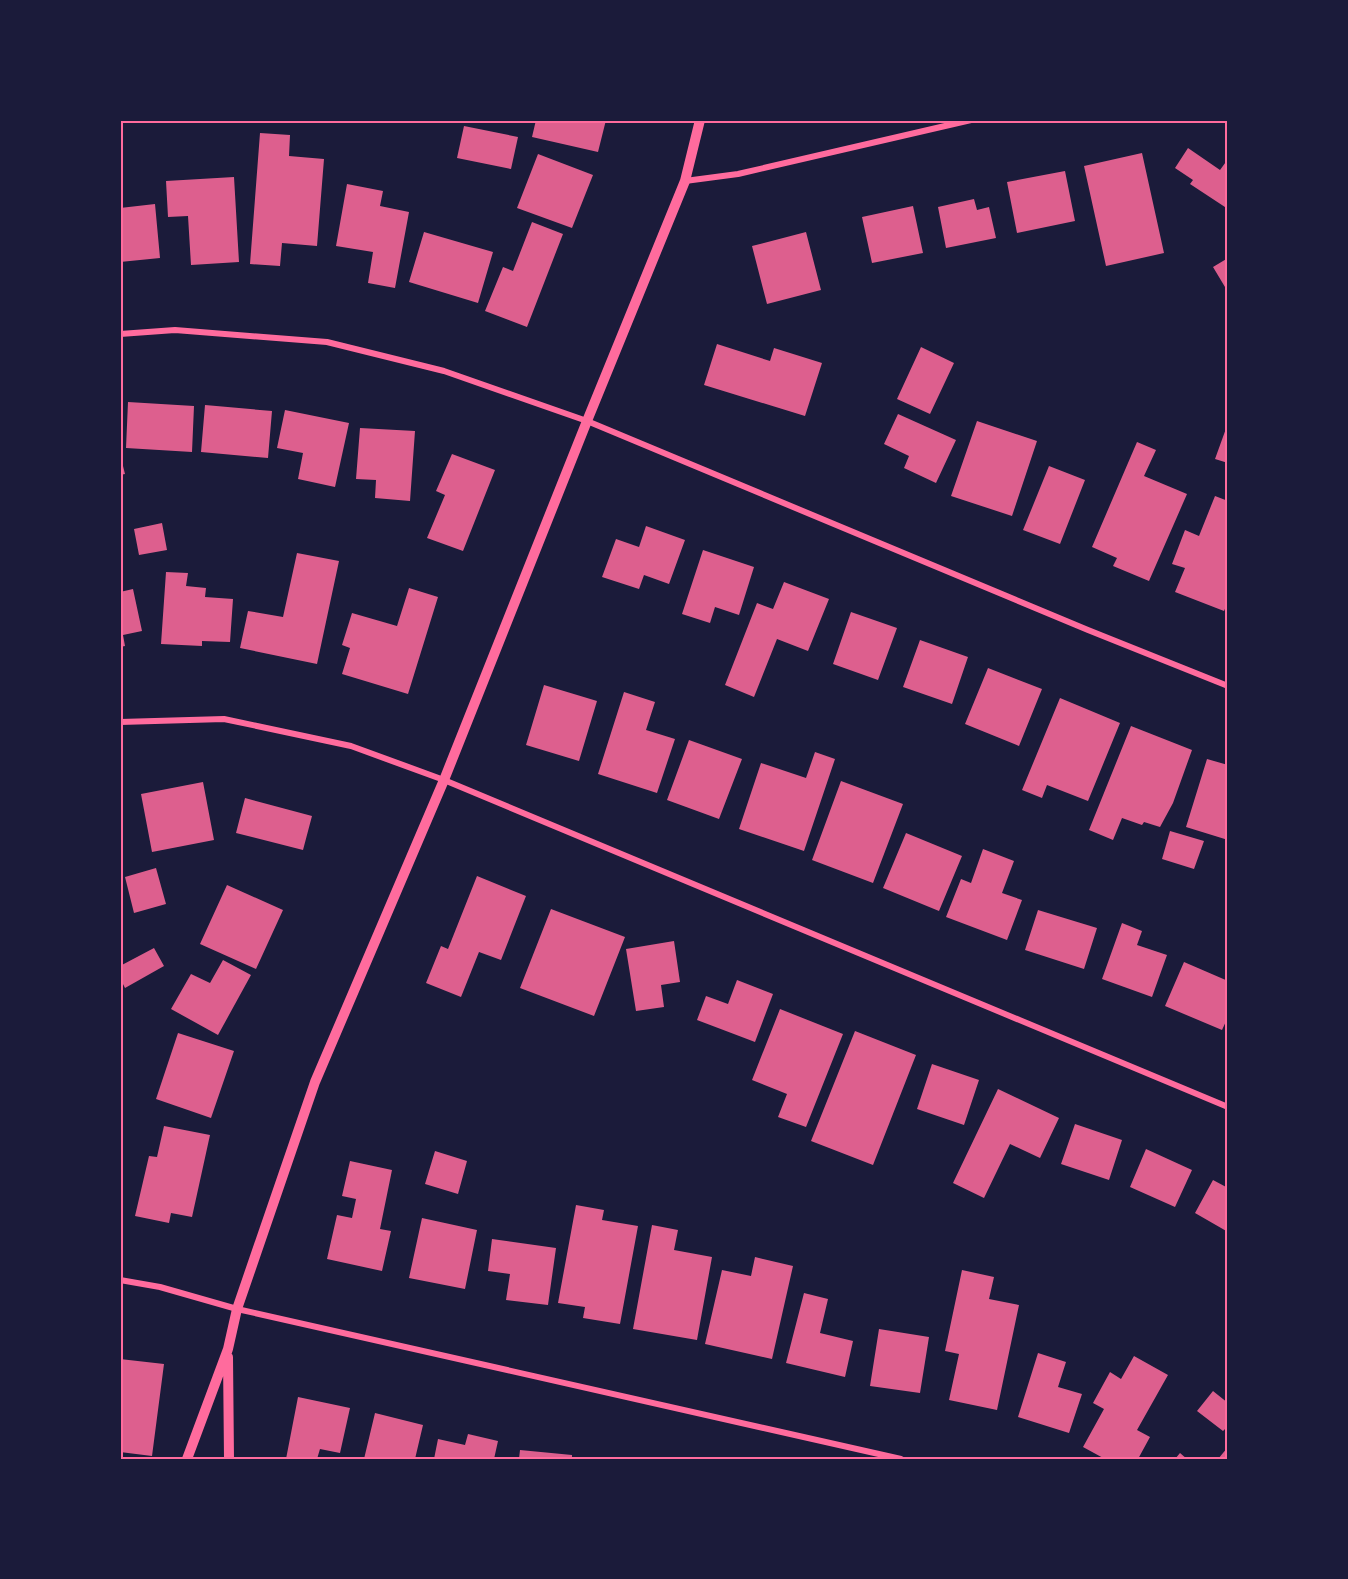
<svg xmlns="http://www.w3.org/2000/svg" width="1348" height="1579" font-family="'Public Sans',sans-serif">
<style>
.building{fill:#dd5f8e}
.lines{fill:none;stroke-linecap:round;stroke-linejoin:round}
.minor{stroke:#ff6b9d;stroke-width:6}
.tertiary{stroke:#ff6b9d;stroke-width:10}
.neatline{fill:none;stroke:#ff6b9d;stroke-width:2}
</style>
<rect width="100%" height="100%" fill="#1b1b3a"/>
<path class="building" d="M536,120H606L598,152L532,137Z
M464,126L518,137L511,169L457,158Z
M260,133L290,135L289,156L324,159L317,246L282,243L280,266L250,264Z
M1188,148L1220,170L1228,159V209L1190,184L1193,180L1175,168Z
M1142,153L1164,253L1106,266L1084,166Z
M538,154L593,175L572,228L517,208Z
M1065,171L1075,221L1017,233L1007,182Z
M234,177L239,262L191,265L188,216L168,217L166,181Z
M347,184L383,191L380,206L409,212L395,288L368,283L373,252L336,246Z
M974,199L977,210L989,207L996,238L946,248L938,207Z
M155,204L160,258L120,262V208Z
M913,206L923,253L872,263L862,217Z
M532,222L563,234L527,327L485,311L503,267L513,271Z
M424,232L493,252L478,303L409,282Z
M806,232L821,290L767,304L752,246Z
M1228,258V292L1213,267Z
M717,344L770,361L774,348L822,363L805,416L704,385Z
M921,347L954,363L930,414L897,399Z
M128,402L194,406L192,452L126,448Z
M205,405L272,411L268,458L201,452Z
M285,410L349,423L335,487L298,479L303,453L277,448Z
M898,414L956,440L936,483L904,468L909,456L884,444Z
M977,421L1037,441L1012,516L951,496Z
M1228,423V463L1215,459Z
M360,428L415,431L410,501L375,498L376,480L356,479Z
M1137,442L1156,450L1144,476L1187,494L1149,581L1113,566L1117,558L1092,547Z
M120,454L125,474L120,475Z
M452,454L495,470L463,551L427,538L445,495L436,491Z
M1049,466L1085,480L1060,544L1023,530Z
M1215,496L1228,501V602L1224,611L1175,592L1185,568L1172,564L1185,530L1199,536Z
M162,523L167,550L139,555L134,529Z
M646,526L685,540L669,584L644,575L639,589L602,577L616,539L639,547Z
M703,550L754,567L739,615L715,607L710,623L682,614Z
M297,553L339,561L317,664L240,648L248,611L283,617Z
M166,572L188,573L186,586L206,588L205,597L233,599L230,642L202,641V646L161,644Z
M784,582L829,599L808,651L777,639L754,697L725,685L757,603L773,609Z
M409,588L438,597L408,694L342,674L350,648L342,645L352,613L397,626Z
M133,589L142,631L123,635L125,646L120,647V592Z
M851,612L897,628L878,680L833,664Z
M920,640L968,657L952,704L903,687Z
M988,668L1042,689L1019,746L965,724Z
M544,685L597,701L579,761L526,745Z
M624,692L655,702L646,730L675,739L657,793L598,774Z
M1060,698L1120,723L1088,801L1047,785L1042,798L1022,790Z
M1131,726L1192,750L1173,803L1160,827L1144,822L1142,825L1122,818L1113,840L1089,830Z
M689,740L742,759L719,819L667,800Z
M815,752L835,759L804,851L739,829L761,763L806,778Z
M1207,759L1228,765V840L1186,827Z
M841,781L903,804L873,883L812,860Z
M203,782L214,840L152,852L141,794Z
M245,798L312,816L303,850L236,833Z
M1170,831L1204,841L1194,869L1162,859Z
M906,833L962,856L939,911L883,888Z
M983,849L1014,861L1002,893L1022,900L1007,940L946,917L961,879L971,883Z
M156,868L166,904L134,913L125,877Z
M477,876L526,896L501,960L479,952L461,997L426,983L441,946L448,949Z
M227,885L283,910L256,969L200,944Z
M551,909L625,937L594,1016L520,988Z
M1038,910L1097,928L1084,969L1025,950Z
M1122,923L1142,931L1137,945L1167,955L1152,997L1102,979Z
M674,941L680,982L661,985L664,1007L636,1011L626,949Z
M154,948L164,966L125,988L120,978V966Z
M223,960L251,975L218,1035L171,1009L191,974L210,983Z
M1184,962L1228,981V1017L1222,1030L1165,1006Z
M737,980L773,994L755,1042L697,1020L706,996L728,1004Z
M780,1009L843,1034L806,1127L778,1117L787,1094L752,1080Z
M855,1031L916,1055L873,1165L811,1141Z
M178,1033L234,1051L211,1118L156,1099Z
M932,1064L979,1080L964,1125L917,1109Z
M998,1089L1059,1118L1040,1158L1010,1144L984,1198L953,1183Z
M1075,1124L1122,1140L1109,1180L1061,1164Z
M164,1126L210,1135L192,1217L171,1213L169,1223L135,1216L149,1156L157,1157Z
M1146,1149L1192,1170L1175,1207L1130,1187Z
M435,1151L467,1161L458,1194L425,1184Z
M350,1161L392,1170L380,1229L391,1231L382,1271L327,1259L337,1215L352,1218L356,1199L342,1196Z
M1213,1180L1228,1188V1232L1195,1213Z
M576,1205L604,1210L602,1220L638,1226L620,1324L583,1318L585,1307L558,1303Z
M422,1218L477,1230L465,1289L409,1278Z
M652,1225L678,1230L674,1250L712,1257L697,1340L633,1329Z
M492,1239L556,1248L548,1305L506,1300L510,1274L488,1271Z
M755,1257L793,1266L772,1359L705,1344L722,1270L751,1276Z
M962,1270L994,1277L989,1299L1019,1305L997,1410L949,1400L959,1354L945,1351Z
M804,1293L828,1299L820,1333L853,1341L845,1377L786,1363Z
M879,1329L929,1337L920,1393L870,1386Z
M1038,1353L1066,1362L1058,1387L1082,1394L1069,1433L1018,1417Z
M1134,1356L1168,1375L1137,1430L1150,1437L1138,1459H1105L1083,1447L1104,1409L1093,1403L1110,1372L1121,1379Z
M120,1359L164,1364L152,1456L120,1452Z
M1213,1391L1228,1403V1426L1223,1431L1197,1411Z
M298,1397L350,1408L340,1453L320,1449L317,1459H286Z
M375,1413L423,1425L415,1459H364Z
M468,1434L498,1441L494,1459H434L438,1439L465,1445Z
M1228,1447V1459H1218Z
M520,1450L572,1455V1459H519Z
M1180,1453L1187,1459H1175Z"/>
<g class="lines">
<path class="minor" d="M685,181L738,174L971,120
M120,334L175,330L327,342L444,371L587,421L1088,630L1228,686
M120,722L224,719L351,746L444,780L1228,1107
M120,1280L160,1287L237,1309L901,1459"/>
<path class="tertiary" d="M228,1357L229,1459
M187,1459L228,1349L237,1309L315,1082L444,780L587,421L685,181L700,120"/>
</g>
<rect width="1348" height="1579" fill="none" stroke="#1b1b3a" stroke-width="243"/>
<rect x="122" y="122" width="1104" height="1336" class="neatline"/>
</svg>
